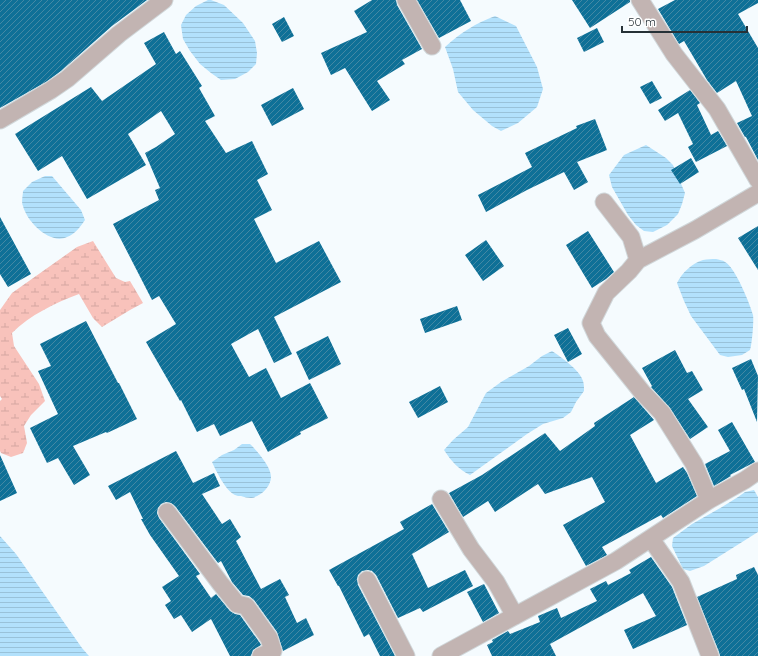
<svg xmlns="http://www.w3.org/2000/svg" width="758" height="656" font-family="Quicksand,sans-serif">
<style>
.wetland{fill:url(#wetland-marsh)}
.water{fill:url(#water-rules)}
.building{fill:url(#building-hatch)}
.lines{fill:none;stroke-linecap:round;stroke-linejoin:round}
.minor-casing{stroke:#d0d7da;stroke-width:19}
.minor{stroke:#c2b4b2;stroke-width:17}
</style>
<defs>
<pattern id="wetland-marsh" width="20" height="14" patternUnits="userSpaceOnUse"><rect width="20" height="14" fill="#f8c2bb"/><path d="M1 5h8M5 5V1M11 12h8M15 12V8" fill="none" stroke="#d4a7a1"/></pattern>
<pattern id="water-rules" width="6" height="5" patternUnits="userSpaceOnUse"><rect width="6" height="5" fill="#b2e1fc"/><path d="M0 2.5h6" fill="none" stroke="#99c2d9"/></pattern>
<pattern id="building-hatch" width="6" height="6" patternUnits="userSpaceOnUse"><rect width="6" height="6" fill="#0e7097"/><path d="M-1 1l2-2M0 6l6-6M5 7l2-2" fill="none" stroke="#4388a4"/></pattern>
</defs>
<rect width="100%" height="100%" fill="#f5fbfe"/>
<path class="wetland" d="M93,241L116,278L125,282L130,281L143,303L130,310L102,327L93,318L79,294C55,303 30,315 12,333L14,346L39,384L45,401L31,415L24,426L27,443L23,453L11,457L1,453L0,451V401L2,399L0,396V310L12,293L77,247Z"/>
<path class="water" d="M208,0H211L224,5L243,23L255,41L257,53L256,64L248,72L235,79L221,80L211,73L200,64L190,51L183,39L181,25L186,15L196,6Z
M495,16L516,26L537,67L543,89L537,107L518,123L501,131L492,126L473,110L458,92L453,69L445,47C461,32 475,24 495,16Z
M646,145L666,158L673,165L685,193L682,204L678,214L667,225L653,232L644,231L636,225L628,215L612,187L609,175L624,155Z
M45,176H52L81,210L85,220C81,226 75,234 67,237C50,245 27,222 23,206C21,202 23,195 23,191L32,182Z
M716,259C719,260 723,260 725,262C735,267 750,304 753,315C754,320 752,344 750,350L742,355L728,357L720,355L691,316L684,301L677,283C682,273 692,263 703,260C707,259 712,259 716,259Z
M552,351C561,357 580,370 583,381C584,384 584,387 584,391L576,402L571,412L563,418L543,424L527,434L470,475C458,469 452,462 444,450L453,440L468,427L486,393L501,382L529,366L542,356Z
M242,444H250C257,451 271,466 271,477C271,487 260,497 251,498C248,498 244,497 241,496C239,496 237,496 235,495C226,491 216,471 212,462L222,455L234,450Z
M754,490L758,497V532L704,566L690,571L683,569L672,546L673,538L692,524L722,507L738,497L745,492Z
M0,536L16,554L82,648L89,656H0Z"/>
<path class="building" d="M0,0H147L112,26L61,71L46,82L0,108Z
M372,0H396L397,5L422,49L402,60L405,64L377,81L390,100L372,111L345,68L331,75L321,53L367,32L354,11Z
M417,0H460L471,21L439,38Z
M572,0H630V2L590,28Z
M675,0H758V3L738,14L758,48V160L746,137H745L737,123L752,116L736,81L717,93L707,80L684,41L679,44L658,9Z
M284,17L294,36L282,42L272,24Z
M597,28L604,42L584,52L577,38Z
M164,32L176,54L180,51L202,86L199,88L215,116L205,121L226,153L252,141L268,174L257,180L272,210L254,219L276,263L319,241L341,282L274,317L292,354L274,363L258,329L231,344L249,377L266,368L281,398L310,383L328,418L300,432L301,434L268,452L252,421L220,436L214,424L197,432L181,400L180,401L146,342L176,324L159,296L152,300L113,224L159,200L155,190L160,188L145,153L156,147L175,134L161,111L128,134L146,165L87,199L62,156L38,171L15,134L91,87L102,101L156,64L144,43Z
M652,81L662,98L650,104L640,87Z
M293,88L304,109L272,126L261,105Z
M690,90L700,103L697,105L711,135L718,131L727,146L696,162L688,147L693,144L678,113L665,121L658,110Z
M595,119L607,150L577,162L588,182L574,190L564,172L527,190L486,212L478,195L532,167L525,153L577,128L576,126Z
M691,158L699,172L680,184L671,170Z
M0,217L31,274L8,287L0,274Z
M758,226V270L738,238Z
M588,231L614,272L606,279L592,288L566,245Z
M486,240L504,266L483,281L465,255Z
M457,306L462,320L425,333L420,319Z
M86,321L118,383H119L137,419L107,433L106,432L73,446L90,475L74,485L58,458L47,463L30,428L58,414L38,371L51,366L40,344Z
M568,328L582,354L568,362L554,335Z
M328,336L341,364L309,380L296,352Z
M675,350L687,373L692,371L703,390L688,399L708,427L690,439L670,408L651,387L652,386L642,368Z
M751,359L758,376L757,422L744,389L742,390L732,368Z
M440,386L448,402L418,418L409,402Z
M634,397L654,420L630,435L656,483L683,467L687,473L697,496L663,518L661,515L602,547L607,555L586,566L563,525L605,502L592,477L545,494L538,484L495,512L488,501L463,517L449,493L482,475L545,433L560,451L595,426L594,423Z
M732,422L755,462L730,475L731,476L714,486L705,464L730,451L718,430Z
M176,451L193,483L214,473L220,486L202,494L222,524L230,519L241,537L236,541L261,589L280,579L289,595L285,597L297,623L306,618L314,635L283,651L277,632L254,600L249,596L243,595L232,582L221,561L218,563L175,506L171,503L166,502L161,504L158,508L157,513L159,518L200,574L196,576L211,598L216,594L230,611L235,614L240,615L260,643L261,645L253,650L251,656H230L211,619L192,632L181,615L174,619L165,605L171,601L162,587L179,576L150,535L141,519H143L130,492L116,500L108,486Z
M0,455L17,493L0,501Z
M432,504L449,532L412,554L428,588L465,570L473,586L423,612L420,608L398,618L376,575L372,571L368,570L362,571L358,575L357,579L358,585L395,656H380L369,634L364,637L339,586H338L329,570L404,529L400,522Z
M651,557L672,587L687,625L633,649L624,630L656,616L643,593L550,644L556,656H492L487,645L493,642L492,640L508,631L510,634L540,622L538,616L557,608L561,618L597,601L590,589L606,581L608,585L631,573L629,570Z
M754,567L758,575V656H720L719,652L697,597L737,579L736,575Z
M484,584L499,613L483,622L467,592Z"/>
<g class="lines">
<g class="minor-casing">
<path id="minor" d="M406,0L432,46
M640,0L674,54L717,109L758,180
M0,120L51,90L67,79L119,34L164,0
M604,202L631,237L638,260L629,271L606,293L591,323L597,336L642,392L662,413L694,464L709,500L745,480L758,471
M638,260L695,230L758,193
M441,499L471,549L496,582L515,616
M167,512L220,583L237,604L246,606L269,638L273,651L261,656
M651,539L681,582L710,656
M367,580L406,656
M441,656L616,561L709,500"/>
</g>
<use href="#minor" class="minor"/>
</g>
<path d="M622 26v6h125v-6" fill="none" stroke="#263137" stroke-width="2"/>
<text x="628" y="26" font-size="12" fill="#263137" stroke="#ffffff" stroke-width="3" paint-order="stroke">50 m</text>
</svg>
